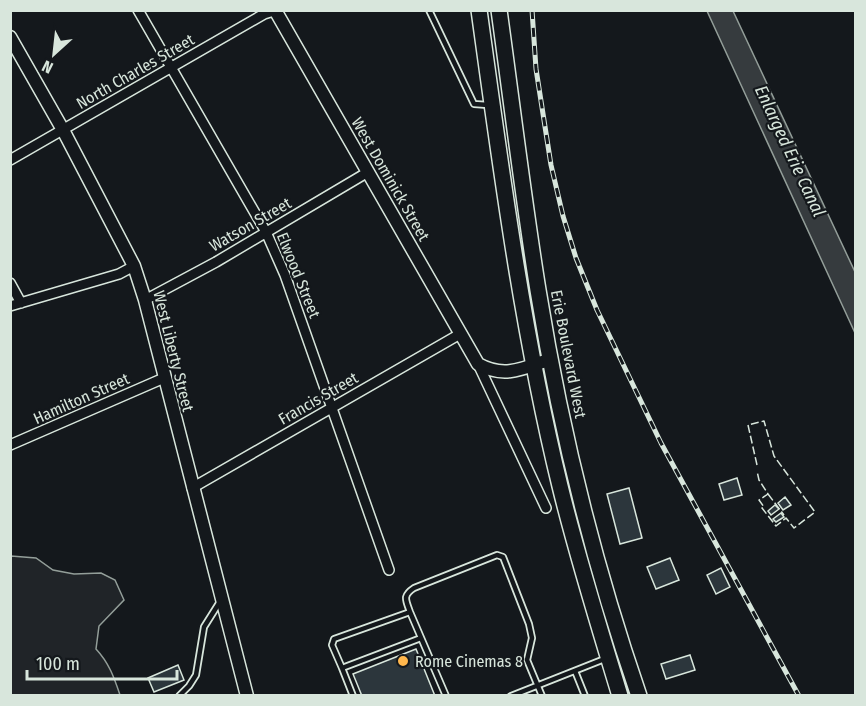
<svg xmlns="http://www.w3.org/2000/svg" width="866" height="706" font-family="'Fira Sans Condensed',sans-serif">
<style>
.green{fill:#202428;stroke:#939e99;stroke-width:1.5}
.water{fill:#363b3e;stroke:#939e99;stroke-width:1.5}
.building{fill:#2c363c;stroke:#d8e6dc;stroke-width:1.5}
.lines{fill:none;stroke-linecap:round;stroke-linejoin:round}
.service-casing{stroke:#d8e6dc;stroke-width:8}
.minor-casing{stroke:#d8e6dc;stroke-width:12}
.tertiary-casing{stroke:#d8e6dc;stroke-width:15}
.primary-casing{stroke:#d8e6dc;stroke-width:18}
.service{stroke:#14181c;stroke-width:4.5}
.minor{stroke:#14181c;stroke-width:9}
.tertiary{stroke:#14181c;stroke-width:12}
.primary{stroke:#14181c;stroke-width:15}
.rail-casing{stroke:#d8e6dc;stroke-width:5}
.rail{stroke:#14181c;stroke-width:3;stroke-dasharray:9;stroke-linecap:butt}
.fence{stroke:#d8e6dc;stroke-width:1.5;stroke-dasharray:8 3;stroke-linecap:butt}
.poi-dot{fill:#ffb74d;stroke:#14181c;stroke-width:2}
.labels{text-anchor:middle;stroke-width:4.5;stroke-linejoin:round;paint-order:stroke}
.street-label{font-size:16px;fill:#d8e6dc;stroke:#14181c}
.poi-label{font-size:16px;fill:#d8e6dc;stroke:#14181c;text-anchor:start}
.water-label{font-size:18px;font-style:italic;fill:#d8e6dc;stroke:#14181c}
</style>
<rect width="100%" height="100%" fill="#14181c"/>
<path class="green" d="M11,556L36,558L53,570L74,574L101,573L115,580L124,600L99,626L96,649C109,663 114,677 120,695H11Z"/>
<path class="water" d="M707,11H733L855,272V333Z"/>
<path class="building" d="M737,478L742,495L724,500L719,484Z
M629,488L642,538L620,544L607,494Z
M785,497L791,505L783,510L778,503Z
M775,505L779,509L771,515L768,511Z
M781,513L784,517L776,522L773,519Z
M670,558L679,580L656,589L647,567Z
M721,568L730,587L716,594L707,575Z
M416,649L435,696H362L353,674Z
M690,655L695,670L666,679L661,664Z
M178,665L184,680L154,692L148,678Z"/>
<g class="lines">
<g class="service-casing">
<path id="service" d="M429,10L474,104L488,105
M342,668L332,645L334,639L410,612
M575,671L585,696
M179,696L189,686L196,675L204,627L221,600
M353,696L342,668L421,638
M446,696L410,612C406,600 402,596 414,588L497,555L503,557L529,624L532,638L527,660L542,696
M511,696L607,658"/>
</g>
<g class="minor-casing">
<path id="minor" d="M138,10L266,232L285,275L389,570
M10,160L264,14L277,10
M10,283L21,303
M145,300L216,262L368,172
M10,306L119,274L134,266
M478,364L546,508
M10,445L164,378
M192,488L460,334"/>
</g>
<g class="tertiary-casing">
<path id="tertiary" d="M275,10L478,364C505,379 524,368 551,359
M10,37L63,130L134,266L145,300L247,696"/>
</g>
<g class="primary-casing">
<path id="primary" d="M479,10C501,169 522,330 560,486C577,556 599,626 620,696
M499,10C512,104 523,197 538,290C560,427 594,565 639,696"/>
</g>
<use href="#service" class="service"/>
<use href="#minor" class="minor"/>
<use href="#tertiary" class="tertiary"/>
<use href="#primary" class="primary"/>
<g class="rail-casing">
<path id="rail" d="M532,10L536,69L551,165L563,216L576,258L597,310L661,443L799,696"/>
</g>
<use href="#rail" class="rail"/>
<path class="fence" d="M757,465L748,425L764,421L774,456L815,512L794,528L786,518L776,526L762,508L764,507L759,500L768,494L759,480L757,471
M768,494L784,515"/>
</g>
<circle class="poi-dot" cx="403" cy="661" r="6"/>
<g class="labels">
<g class="street-label">
<text transform="translate(135 71) rotate(-30)" y="6">North Charles Street</text>
<text transform="translate(391 179) rotate(60)" y="6">West Dominick Street</text>
<text transform="translate(250 224) rotate(-30)" y="6">Watson Street</text>
<text transform="translate(299 275) rotate(68)" y="6">Elwood Street</text>
<text transform="translate(174 351) rotate(76)" y="6">West Liberty Street</text>
<text transform="translate(569 354) rotate(79)" y="6">Erie Boulevard West</text>
<text transform="translate(81 398) rotate(-24)" y="6">Hamilton Street</text>
<text transform="translate(318 398) rotate(-30)" y="6">Francis Street</text>
</g>
<g class="poi-label">
<text x="415" y="667">Rome Cinemas 8</text>
</g>
<g class="water-label">
<text transform="translate(790 151) rotate(65)" y="6">Enlarged Erie Canal</text>
</g>
</g>
<rect width="866" height="706" fill="none" stroke="#d8e6dc" stroke-width="24"/>
<g transform="translate(54 54) rotate(207)" stroke="#14181c" stroke-width="4.5" paint-order="stroke">
<path d="M0-4.5L10 22L0 15L-10 22Z" fill="#d8e6dc"/>
<text y="-9" font-size="16" font-weight="bold" text-anchor="middle" fill="#d8e6dc">N</text>
</g>
<path d="M27 670v9h150v-9" fill="none" stroke="#d8e6dc" stroke-width="3"/>
<text x="36" y="670" font-size="18" fill="#d8e6dc" stroke="#14181c" stroke-width="4.5" paint-order="stroke">100 m</text>
</svg>
